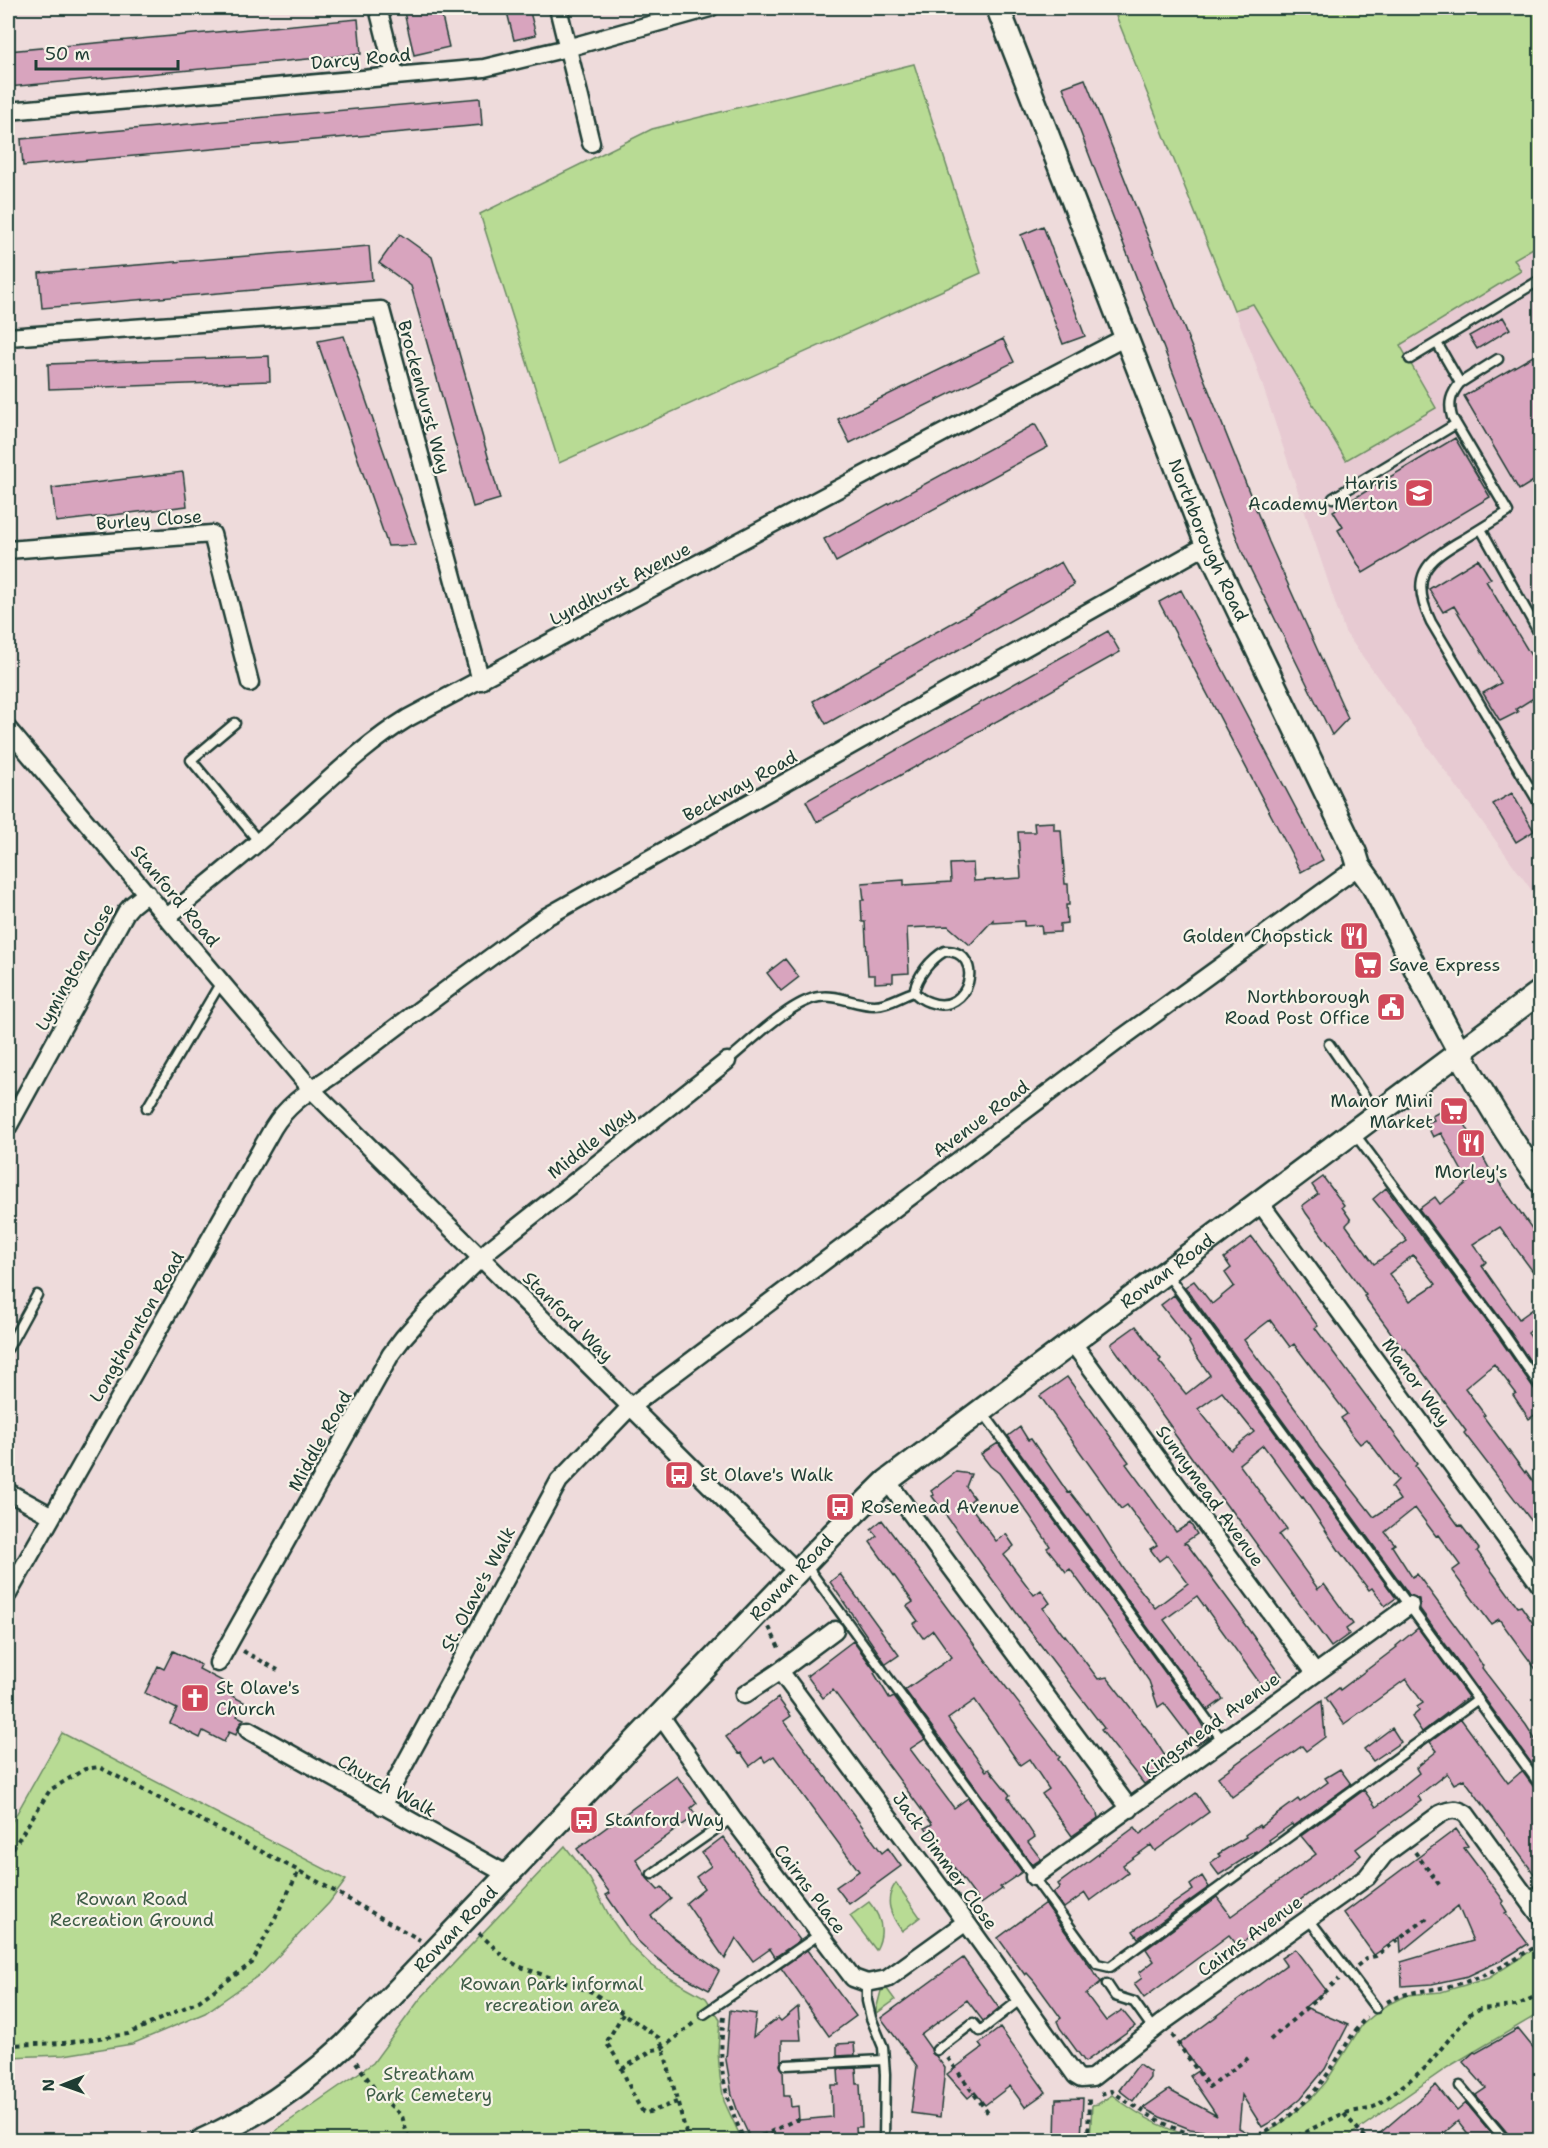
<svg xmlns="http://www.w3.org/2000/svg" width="1548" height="2148" font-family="'Shantell Sans',sans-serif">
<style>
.built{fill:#e7cad2}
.green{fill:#b8db94;stroke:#6c8c64;stroke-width:1.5}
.building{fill:#d8a4be;stroke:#1f3d34;stroke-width:1.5;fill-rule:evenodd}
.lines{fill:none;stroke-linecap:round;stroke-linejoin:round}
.lane-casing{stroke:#1f3d34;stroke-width:13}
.street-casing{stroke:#1f3d34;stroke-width:21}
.secondary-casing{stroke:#1f3d34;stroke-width:27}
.path{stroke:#1f3d34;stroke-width:4;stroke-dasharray:4.5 4.5;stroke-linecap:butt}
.lane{stroke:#f7f3e8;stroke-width:8}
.street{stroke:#f7f3e8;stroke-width:16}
.secondary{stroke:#f7f3e8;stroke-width:22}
.labels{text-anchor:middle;stroke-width:4.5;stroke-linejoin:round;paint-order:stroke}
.street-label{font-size:18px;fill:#1f3d34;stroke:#f7f3e8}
.poi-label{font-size:18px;fill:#1f3d34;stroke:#f7f3e8;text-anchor:start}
.park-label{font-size:18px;fill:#3e5d47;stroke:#f7f3e8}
</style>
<rect width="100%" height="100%" fill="#eedbdb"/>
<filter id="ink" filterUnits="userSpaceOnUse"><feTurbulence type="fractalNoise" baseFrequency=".0167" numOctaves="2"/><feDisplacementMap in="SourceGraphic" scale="12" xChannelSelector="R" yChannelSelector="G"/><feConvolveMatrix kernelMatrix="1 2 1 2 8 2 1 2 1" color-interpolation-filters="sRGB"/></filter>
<g filter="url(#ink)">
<path class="built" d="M1113,8H1540V902L1345,632L1252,354Z"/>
<path class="green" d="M1113,8H1540V244L1514,259L1521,271L1400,345L1436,408L1346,460L1253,304L1234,310Z
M914,64L981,273L559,463L480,214L652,129Z
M62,1733L346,1880L329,1903L262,1973L205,2013L132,2044L64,2055L8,2057V1829Z
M565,1846L590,1879L610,1917L628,1943L650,1964L668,1977L706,1998L720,2020L718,2052L720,2077L724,2101L742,2140H262L373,2063L420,1999Z
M896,1883L920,1917L902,1931C891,1916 883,1900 896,1883Z
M869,1902C882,1917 885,1933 876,1950L850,1916Z
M1540,1945V2013L1448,2067L1343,2140H1252L1278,2126L1312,2098L1326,2082L1362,2025L1385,2006L1407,1995L1441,1992L1489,1978Z
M887,1989L895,2000L877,2013L876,2010L881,1991Z
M1112,2095C1142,2118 1172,2134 1209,2140H1090L1092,2105L1098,2104Z"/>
<path class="building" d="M403,8H440L449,47L414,55Z
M506,8H529L536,35L514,40Z
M358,19L361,54L8,87V51Z
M1085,79L1269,542L1348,718L1332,735L1243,554L1063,87Z
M480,98L482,125L23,166L21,139Z
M1043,226L1085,336L1063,344L1021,235Z
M400,234L432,257L500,499L473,507L411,286L379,263Z
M369,246L372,280L42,308L39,273Z
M1503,317L1510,329L1477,349L1469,336Z
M344,336L416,545L388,546L320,349L318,341Z
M1003,339L1014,362L850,443L838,419Z
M1540,352V477L1519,490L1464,396Z
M269,356L270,381L49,389L48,364Z
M1035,424L1048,447L836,562L824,539Z
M1455,438L1490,497L1363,573L1338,530L1343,527L1333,511Z
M183,472L187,506L56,522L52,488Z
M1478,559L1491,579L1486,581L1533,659L1540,654V694L1516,709L1518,712L1500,721L1483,693L1501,683L1454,606L1443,612L1429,589Z
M1061,562L1074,585L826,724L813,701Z
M1181,590L1323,860L1301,872L1159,602Z
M1108,631L1120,652L817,822L806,801Z
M1512,793L1534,831L1516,842L1493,804Z
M1054,822V830H1061L1065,884H1068L1069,905H1066L1067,923L1060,924V932L1042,933L1041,925L1024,926V921L993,923V920L970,945L948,926L907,928L909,973L893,974V982L875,983V975H868L865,922H862L861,900H864L862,883L904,880V885L951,882L950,864L973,863L974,881L1021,878L1018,832H1035L1034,823Z
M785,959L799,977L781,991L767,973Z
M1454,1104L1489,1168L1540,1240V1281L1500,1227L1473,1244L1486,1262L1482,1266L1519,1319L1540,1304V1323L1528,1333L1540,1349V1376L1507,1327L1419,1209L1435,1197L1440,1204L1468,1182L1441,1133L1433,1137L1426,1123L1434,1120L1432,1116Z
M1323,1177L1344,1205L1342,1207L1351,1220L1346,1225L1374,1264L1407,1241L1373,1199L1386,1188L1497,1335L1535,1390L1540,1392V1411L1529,1419L1513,1395L1516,1393L1494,1364L1465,1388L1485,1415L1483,1416L1525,1473L1526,1471L1540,1491V1532L1464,1433L1466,1431L1405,1348L1403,1349L1364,1296L1366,1295L1306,1213L1302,1206L1318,1194L1312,1185ZM1413,1255L1436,1284L1410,1301L1389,1274Z
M1252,1237L1318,1326L1315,1328L1417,1464L1415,1466L1459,1526L1461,1525L1479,1549L1477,1551L1518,1607L1521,1606L1540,1633V1675L1499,1619L1491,1624L1452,1571L1460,1565L1438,1535L1436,1536L1415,1508L1385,1532L1395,1544L1392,1546L1412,1577L1417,1574L1468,1643L1483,1666L1482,1668L1526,1725L1540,1747V1775L1420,1609L1419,1599L1409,1595L1406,1590L1185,1287L1194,1281L1212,1304L1234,1286L1225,1273L1231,1268L1224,1258ZM1270,1320L1290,1347L1294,1344L1347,1414L1341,1418L1350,1432L1360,1444L1367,1439L1398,1480L1391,1487L1400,1500L1374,1517L1319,1447L1305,1422L1244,1340Z
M1174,1295L1396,1598L1385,1606L1372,1588L1369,1590L1340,1552L1303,1497L1302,1498L1263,1445L1239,1464L1287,1529L1279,1535L1318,1589L1324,1584L1353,1624L1346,1629L1349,1634L1331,1647L1231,1509L1230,1510L1173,1432L1174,1431L1111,1344L1136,1326L1161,1359L1159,1361L1186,1394L1210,1375L1195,1354L1189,1343L1190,1342L1161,1305ZM1222,1392L1254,1432L1231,1450L1198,1409Z
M1067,1377L1129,1462L1126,1464L1176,1532L1190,1523L1197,1534L1184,1543L1187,1544L1244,1621L1243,1622L1282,1676L1264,1689L1197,1596L1164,1620L1223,1699L1208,1710L1008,1436L1020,1427L1028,1440L1031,1439L1068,1493L1070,1492L1088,1515L1089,1514L1124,1569L1155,1608L1188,1583L1167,1555L1159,1561L1150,1549L1157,1545L1127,1505L1121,1509L1040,1396Z
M998,1443L1198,1718L1209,1737L1196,1745L1164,1703L1158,1707L1149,1681L1109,1622L1070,1569L1066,1572L1047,1548L1050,1546L1030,1516L999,1473L990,1466L981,1454Z
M956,1472L971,1474L966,1487L974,1498L968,1503L996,1541L1006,1534L1014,1546L1004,1555L1034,1595L1041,1590L1050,1603L1043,1608L1064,1636L1065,1635L1098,1679L1107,1677L1151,1734L1165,1756L1157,1762L1163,1771L1144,1784L1101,1730L1104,1728L1026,1626L932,1496L934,1495L931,1491Z
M882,1520L996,1674L1060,1757L1058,1759L1097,1813L1098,1818L1072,1836L1042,1794L1049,1789L1029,1759L1020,1765L975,1700L948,1719L986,1771L989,1769L1010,1795L1008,1797L1035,1837L1028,1842L1041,1859L1032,1865L905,1690L952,1657L933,1630L923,1638L913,1624L918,1621L907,1606L913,1602L870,1542L877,1536L871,1529Z
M840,1574L899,1655L886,1664L830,1582Z
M1418,1628L1468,1697L1422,1732L1412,1717L1419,1711L1417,1707L1423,1703L1406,1679L1344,1724L1326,1698L1339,1688L1340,1690L1397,1647L1396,1646Z
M853,1641L876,1672L874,1673L890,1699L894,1697L925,1739L910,1749L954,1808L968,1798L1022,1872L1000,1887L1002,1889L981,1904L925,1828L932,1824L833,1690L823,1698L807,1676Z
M173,1651L201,1665L199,1669L228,1684L224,1692L244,1702L237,1716L244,1719L239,1725L236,1735L229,1732L224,1742L203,1731L200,1738L170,1723L177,1709L145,1693L158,1666L164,1669Z
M778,1698L791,1716L784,1721L882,1853L888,1848L901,1866L849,1904L836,1887L859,1871L774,1756L765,1762L762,1757L750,1766L741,1753L739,1754L726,1737Z
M1322,1701L1325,1737L1306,1751L1302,1746L1232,1797L1218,1777Z
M1461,1719L1508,1783L1522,1771L1535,1789L1540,1791V1882L1464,1779L1454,1784L1447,1773L1418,1796L1421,1801L1356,1849L1361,1855L1238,1946L1229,1935L1144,1998L1134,1984L1142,1978L1139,1973L1154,1961L1146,1949L1217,1897L1231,1916L1256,1898L1316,1854L1301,1836L1364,1790L1376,1807L1419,1773L1416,1768L1437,1751L1430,1742Z
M1392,1728L1401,1742L1373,1761L1364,1749Z
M1340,1769L1351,1784L1293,1826L1292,1824L1269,1840L1270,1842L1257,1852L1256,1851L1219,1875L1210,1863L1220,1856L1218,1854L1246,1837L1245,1835L1259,1825L1260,1827L1298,1799L1300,1802L1328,1782L1325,1778Z
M677,1776L697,1803L691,1808L696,1815L636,1859L647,1878L658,1890L662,1887L671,1899L651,1916L673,1937L719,1971L709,1990L672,1970L653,1955L637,1940L606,1895L610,1893L577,1849Z
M1196,1793L1209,1812L1155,1851L1151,1845L1123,1865L1128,1873L1090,1901L1085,1893L1064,1908L1053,1893L1060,1887L1058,1884L1135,1827L1140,1834Z
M1456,1829L1468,1846L1464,1848L1504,1901L1502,1904L1507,1912L1505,1913L1528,1944L1502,1960L1468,1976L1432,1984L1402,1986L1401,1962L1473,1941L1458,1906L1401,1952L1400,1937L1374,1955L1344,1913Z
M723,1837L800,1940L775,1957L770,1949L753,1961L736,1938L725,1959L686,1903L704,1888L696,1877L711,1866L702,1853Z
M1202,1876L1209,1887L1138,1938L1133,1931L1193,1890L1190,1885Z
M1045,1903L1101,1982L1086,1994L1106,2021L1122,2010L1135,2026L1085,2062L1060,2028L1057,2021L1061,2018L1034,1981L1027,1973L1025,1975L998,1938Z
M1295,1949L1326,1990L1305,2007L1348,2025L1325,2069L1301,2098L1276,2119L1262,2127L1242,2095L1239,2128L1256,2137L1238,2136V2140H1233L1229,2135L1190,2129L1160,2117L1143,2108L1169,2090L1217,2116L1190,2076L1199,2070L1179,2044L1286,1965L1281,1958Z
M807,1950L856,2016L829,2036L781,1968Z
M963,1958L999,2008L983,2021L967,2000L921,2035L931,2049L932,2053L936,2056L945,2068L940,2117L911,2113L917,2066L881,2018Z
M798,2007L801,2040H782V2060L780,2065L783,2070L784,2096H790L791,2107L798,2106L799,2120L832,2117L831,2085H839L838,2069L856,2068L857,2084H860L862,2127H856L857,2140H765L762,2134L751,2140L738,2112L732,2095L726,2060L730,2010L756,2014L753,2037L778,2018L781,2021Z
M1000,2028L1046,2092L1025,2107L1010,2086L985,2105L975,2092L968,2098L947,2074L982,2048L979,2044Z
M1518,2029L1540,2056V2140H1511L1510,2136L1476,2095L1486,2088L1463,2062L1474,2052L1476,2053Z
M854,2043L855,2055L837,2056V2044Z
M1139,2064L1150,2072V2078L1133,2101L1119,2090Z
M1436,2085L1457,2111L1466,2103L1497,2140H1473L1458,2121L1436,2140H1372Z
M1083,2098L1081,2140H1055L1056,2099Z"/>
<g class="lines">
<g class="lane-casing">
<path id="lane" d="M1437,343L1460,383C1451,394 1448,403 1452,417L1508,512C1493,521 1479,530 1464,539C1425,561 1409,577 1431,622L1540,805
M1410,359L1540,280
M1460,383L1498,359
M1333,498L1456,424
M1481,529L1540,635
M235,723L191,760L259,842
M945,951C986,950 971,1018 929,1002C923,1000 918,997 914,992C917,976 931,959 945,951Z
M1329,1044L1377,1114
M727,1061C749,1043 791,1001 819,997C838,994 855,1005 874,1005C889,1005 900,996 914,992
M147,1108L221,982
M1354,1133L1502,1331L1540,1386
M1167,1274L1540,1785
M8,1348L37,1295
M982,1411L1222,1740
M805,1564L1097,1964L1110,1967L1478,1699
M652,1874L732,1818
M1528,1898L1540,1888
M1308,1918L1376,2008
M867,1983V2001L871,2018L883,2047L885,2074L884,2140
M1107,1984L1115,1996L1134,2002L1154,2030
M704,2014L820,1934
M937,2050L973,2023L980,2031L1021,1999
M786,2065L884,2060
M1460,2086L1505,2140"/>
</g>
<g class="street-casing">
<path id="street" d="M378,8L395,75
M558,8L591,143
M8,111L484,68L567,48L710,8
M8,337L381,310L481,681
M8,550L212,534L250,683
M8,729L312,1090L797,1572
M167,917C208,884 248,852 287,817C326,783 364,745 408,718L988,409L1126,337
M8,1127L126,912L132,905L147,893
M1260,1203L1540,1585
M1072,1342L1315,1673
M887,1481L1130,1809
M8,1492L52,1516
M8,1594L273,1128C292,1097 320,1086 348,1064C413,1014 479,965 546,917L1207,545
M218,1663L391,1354L403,1338L426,1312L490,1249L727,1061
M780,1671L966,1922L1076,2076L1081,2079L1092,2078L1163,2022L1367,1877L1384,1855L1440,1814C1450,1809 1456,1808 1466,1814L1540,1916
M744,1695L780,1671L835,1630
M660,1715L732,1818L853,1978L867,1983L887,1979L966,1922
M248,1730L508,1875
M382,1806L559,1481L630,1407L1115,1043L1359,866
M1034,1877L1410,1605"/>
</g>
<g class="secondary-casing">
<g id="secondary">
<path id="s1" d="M998,8L1207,545L1355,853L1359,866L1372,884C1425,985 1473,1089 1540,1181"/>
<path id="s2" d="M203,2140C255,2117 302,2085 344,2046L832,1535L887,1481L1540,992"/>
</g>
</g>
<path class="path" d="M769,1627L780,1650
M243,1651L278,1670
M1415,1852L1441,1887
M8,1856L50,1790L85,1769L99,1767L299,1871L420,1940
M479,1933L506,1959L518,1966L592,1992L659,2038L663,2048L688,2140
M1357,1966L1367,1958L1376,1956L1429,1917
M1387,2002C1411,1989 1429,1992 1454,1985C1486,1977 1514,1962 1540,1942
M623,2014L606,2043C623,2063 628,2090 643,2112L647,2113L677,2102
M724,2017C717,2068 724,2094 744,2140
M1172,2035L1209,2087L1251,2056
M1270,2040L1339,1979
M8,2045L64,2043L128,2034L199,2001L252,1963L299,1871
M948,2058L988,2113
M356,2062L379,2095L402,2116L407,2134L412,2140
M622,2069L653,2050L663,2048L696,2021
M1101,2094L1111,2091C1136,2107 1161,2125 1189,2133C1204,2137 1220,2138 1235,2140
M1344,2114L1368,2140
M1007,2139L1008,2140
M754,2140L795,2120H802
M1088,2140L1089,2097H1091
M1241,2140C1281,2132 1314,2096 1335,2063C1346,2046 1353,2031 1367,2017
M1289,2140L1344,2113L1369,2109L1378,2105L1424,2069L1471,2013L1480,2009L1516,2006L1540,1994"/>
<use href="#lane" class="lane"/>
<use href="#street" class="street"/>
<use href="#secondary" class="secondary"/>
</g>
</g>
<defs>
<g id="school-square" transform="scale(1.5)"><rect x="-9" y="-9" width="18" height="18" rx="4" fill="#d1495b" stroke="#f7f3e8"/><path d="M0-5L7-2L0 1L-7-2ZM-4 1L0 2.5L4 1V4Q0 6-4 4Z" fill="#fff"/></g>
<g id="restaurant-square" transform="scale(1.5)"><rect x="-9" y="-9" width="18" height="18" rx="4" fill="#d1495b" stroke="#f7f3e8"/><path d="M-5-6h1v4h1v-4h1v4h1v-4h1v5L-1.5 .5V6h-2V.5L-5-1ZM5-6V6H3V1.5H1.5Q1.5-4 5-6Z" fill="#fff"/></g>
<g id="supermarket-square" transform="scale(1.5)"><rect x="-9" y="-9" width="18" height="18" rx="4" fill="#d1495b" stroke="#f7f3e8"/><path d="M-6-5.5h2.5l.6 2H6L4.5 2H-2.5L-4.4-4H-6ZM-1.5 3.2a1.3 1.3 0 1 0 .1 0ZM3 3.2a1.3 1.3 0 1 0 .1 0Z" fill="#fff"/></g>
<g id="civic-square" transform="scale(1.5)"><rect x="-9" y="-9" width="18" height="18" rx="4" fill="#d1495b" stroke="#f7f3e8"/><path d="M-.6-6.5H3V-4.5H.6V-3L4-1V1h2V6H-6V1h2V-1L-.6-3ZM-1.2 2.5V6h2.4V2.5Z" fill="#fff"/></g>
<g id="bus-square" transform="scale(1.5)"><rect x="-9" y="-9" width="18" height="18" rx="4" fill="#d1495b" stroke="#f7f3e8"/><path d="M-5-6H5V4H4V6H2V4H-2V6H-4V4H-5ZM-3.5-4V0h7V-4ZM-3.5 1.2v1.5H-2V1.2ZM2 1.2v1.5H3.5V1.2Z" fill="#fff"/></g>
<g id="church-square" transform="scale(1.5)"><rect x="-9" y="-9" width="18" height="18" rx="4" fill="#d1495b" stroke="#f7f3e8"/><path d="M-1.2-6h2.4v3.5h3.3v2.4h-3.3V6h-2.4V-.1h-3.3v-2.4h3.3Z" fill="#fff"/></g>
</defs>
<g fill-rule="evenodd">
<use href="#school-square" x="1419" y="493"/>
<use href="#restaurant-square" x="1354" y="936"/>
<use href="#supermarket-square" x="1368" y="965"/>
<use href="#civic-square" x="1391" y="1007"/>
<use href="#supermarket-square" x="1454" y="1111"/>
<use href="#restaurant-square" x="1471" y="1143"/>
<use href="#bus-square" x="679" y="1475"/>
<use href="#bus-square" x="840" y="1507"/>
<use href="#church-square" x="195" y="1698"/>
<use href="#bus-square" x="584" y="1820"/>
</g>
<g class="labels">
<g class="street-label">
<text transform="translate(361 59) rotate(-5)" y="6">Darcy Road</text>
<text transform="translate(424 397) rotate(75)" y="6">Brockenhurst Way</text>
<text transform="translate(149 520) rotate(-4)" y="6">Burley Close</text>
<text dy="6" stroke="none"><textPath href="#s1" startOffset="572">Northborough Road</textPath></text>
<text transform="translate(620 584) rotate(-28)" y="6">Lyndhurst Avenue</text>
<text transform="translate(740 786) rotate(-29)" y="6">Beckway Road</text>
<text transform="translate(175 896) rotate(50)" y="6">Stanford Road</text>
<text transform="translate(75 967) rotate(-61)" y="6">Lymington Close</text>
<text transform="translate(981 1119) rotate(-37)" y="6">Avenue Road</text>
<text transform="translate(591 1143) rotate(-38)" y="6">Middle Way</text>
<text dy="6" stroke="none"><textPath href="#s2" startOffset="1304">Rowan Road</textPath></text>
<text transform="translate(568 1317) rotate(45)" y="6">Stanford Way</text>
<text transform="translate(137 1327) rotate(-60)" y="6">Longthornton Road</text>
<text transform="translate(1416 1382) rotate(54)" y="6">Manor Way</text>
<text transform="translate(320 1441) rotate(-61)" y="6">Middle Road</text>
<text transform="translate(1210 1496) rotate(54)" y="6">Sunnymead Avenue</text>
<text dy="6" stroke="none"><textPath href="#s2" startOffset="818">Rowan Road</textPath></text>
<text transform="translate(478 1589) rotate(-62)" y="6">St. Olave's Walk</text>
<text transform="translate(1211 1725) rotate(-36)" y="6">Kingsmead Avenue</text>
<text transform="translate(387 1786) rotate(29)" y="6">Church Walk</text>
<text transform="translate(945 1861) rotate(54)" y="6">Jack Dimmer Close</text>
<text transform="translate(810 1889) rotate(53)" y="6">Cairns Place</text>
<text dy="6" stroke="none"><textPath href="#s2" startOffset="332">Rowan Road</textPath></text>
<text transform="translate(1250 1936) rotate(-36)" y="6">Cairns Avenue</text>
</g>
<g class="poi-label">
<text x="1398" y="489" text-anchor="end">Harris<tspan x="1398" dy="21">Academy Merton</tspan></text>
<text x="1333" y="942" text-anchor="end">Golden Chopstick</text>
<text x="1389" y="971">Save Express</text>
<text x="1370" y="1003" text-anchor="end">Northborough<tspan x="1370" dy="21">Road Post Office</tspan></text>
<text x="1433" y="1107" text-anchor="end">Manor Mini<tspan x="1433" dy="21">Market</tspan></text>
<text x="1471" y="1178" text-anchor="middle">Morley's</text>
<text x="700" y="1481">St Olave's Walk</text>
<text x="861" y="1513">Rosemead Avenue</text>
<text x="216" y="1694">St Olave's<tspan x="216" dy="21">Church</tspan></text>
<text x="605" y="1826">Stanford Way</text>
</g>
<g class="park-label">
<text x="132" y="1905">Rowan Road<tspan x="132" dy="21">Recreation Ground</tspan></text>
<text x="552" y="1990">Rowan Park informal<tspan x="552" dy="21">recreation area</tspan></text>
<text x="429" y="2080">Streatham<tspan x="429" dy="21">Park Cemetery</tspan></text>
</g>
</g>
<rect width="1548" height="2148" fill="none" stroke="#f7f3e8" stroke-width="30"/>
<rect x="15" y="15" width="1518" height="2118" fill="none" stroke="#1f3d34" stroke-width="2" filter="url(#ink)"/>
<g transform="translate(63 2085) rotate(269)" stroke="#f7f3e8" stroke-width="4.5" paint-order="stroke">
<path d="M0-4.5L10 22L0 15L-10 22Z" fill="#1f3d34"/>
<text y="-9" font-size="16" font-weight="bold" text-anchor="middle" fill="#1f3d34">N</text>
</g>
<path d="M36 60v9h142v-9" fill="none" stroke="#1f3d34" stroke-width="3"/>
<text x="45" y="60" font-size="18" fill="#1f3d34" stroke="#f7f3e8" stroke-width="4.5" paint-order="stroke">50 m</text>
</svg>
